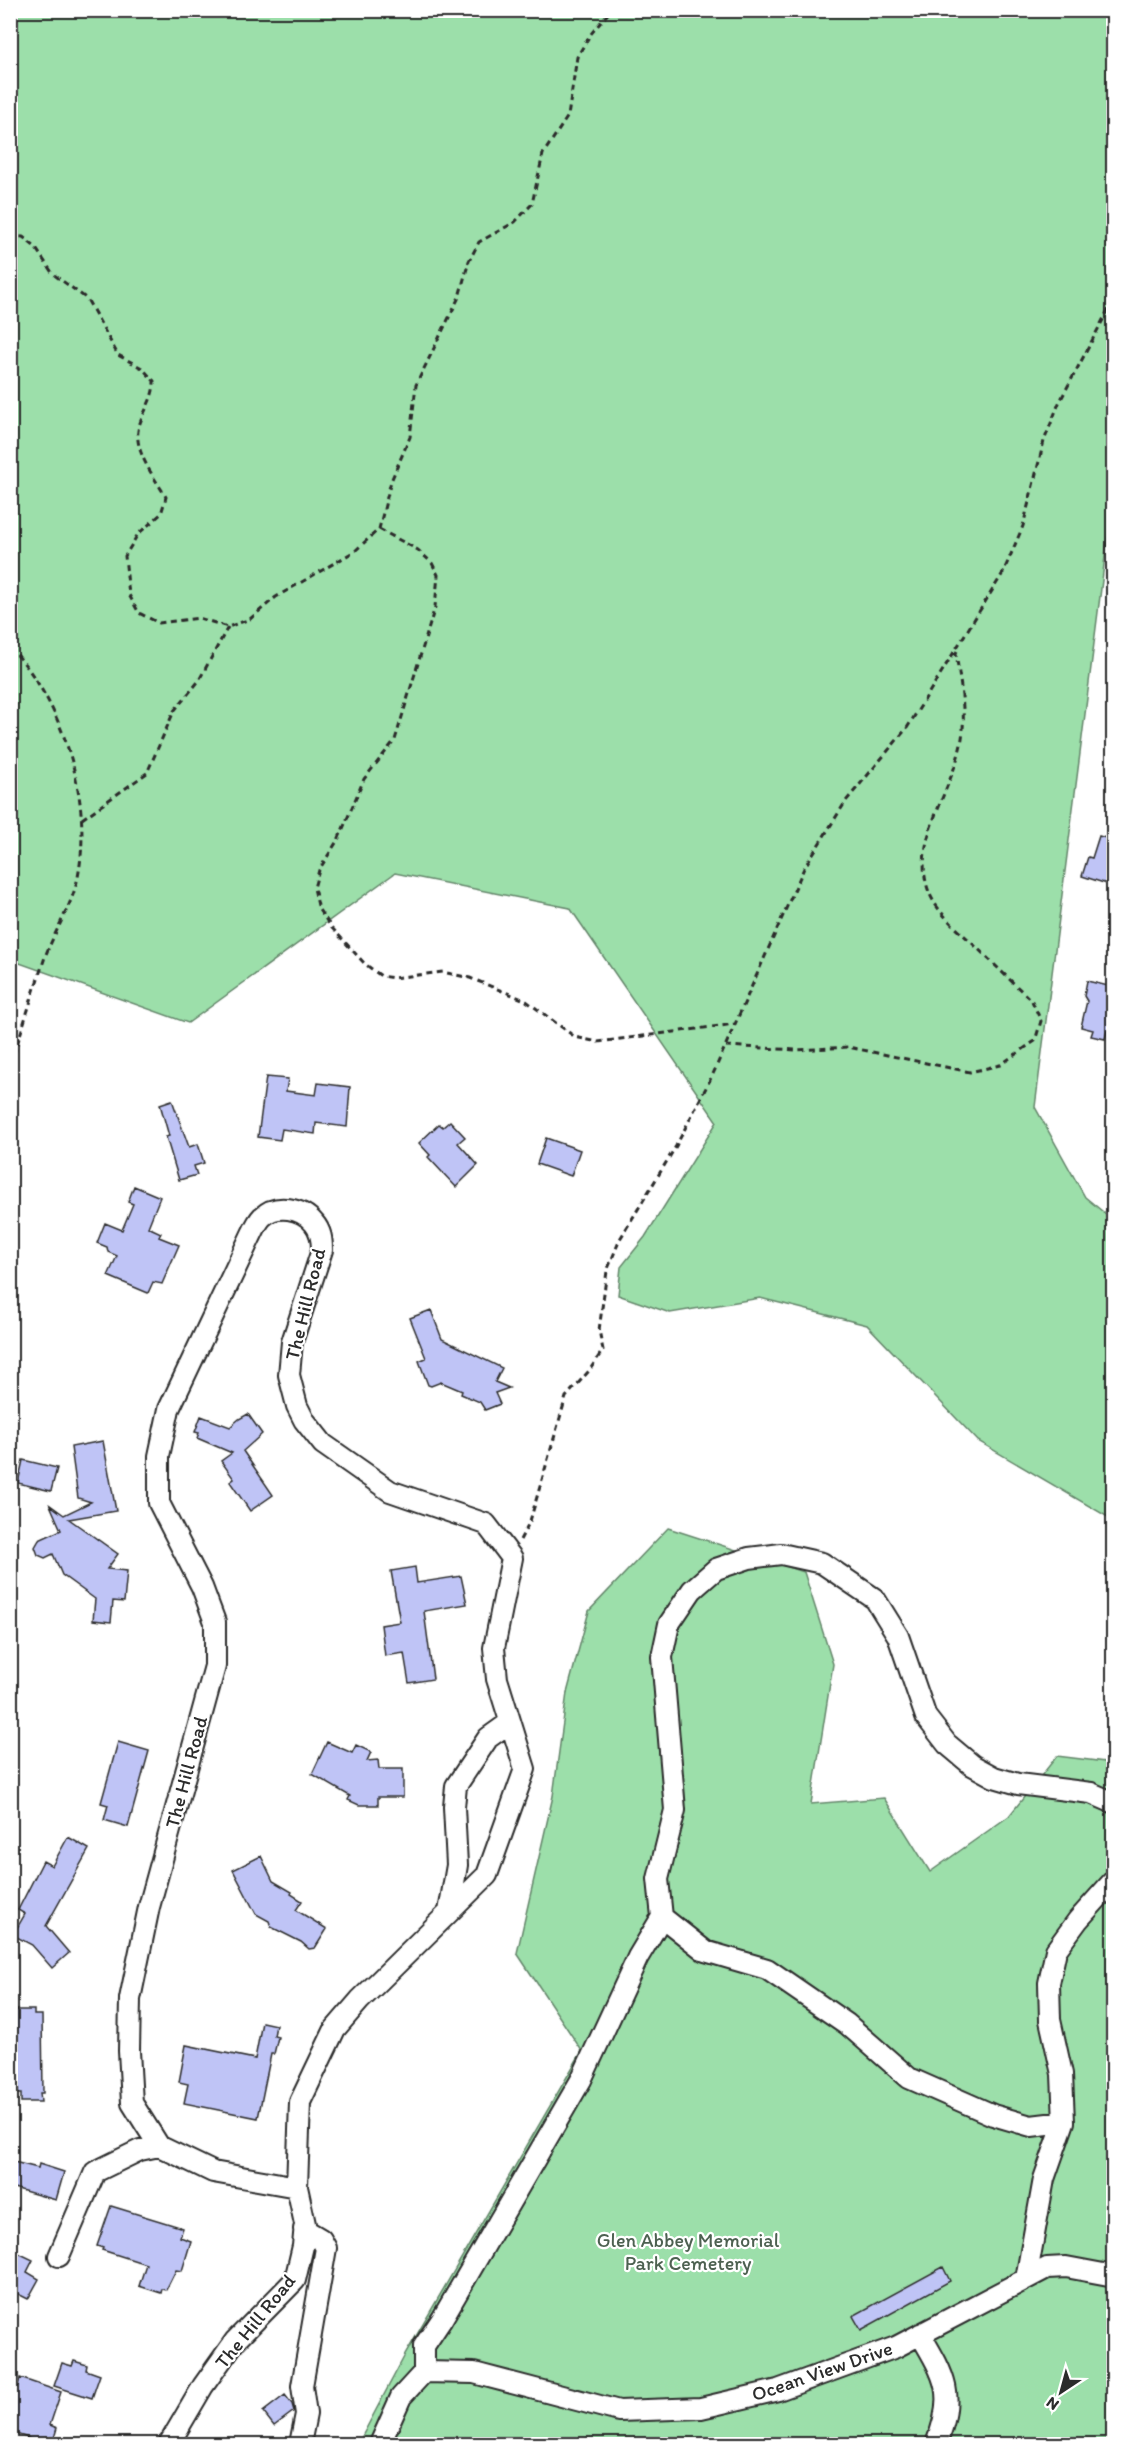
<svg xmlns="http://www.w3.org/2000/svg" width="1124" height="2455" font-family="Itim,sans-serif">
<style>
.green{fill:#9cdfaa;stroke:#64856a;stroke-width:1.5}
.building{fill:#bfc4f6;stroke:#2b2b2b;stroke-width:1.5}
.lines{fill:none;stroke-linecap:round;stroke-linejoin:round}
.minor-casing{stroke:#2b2b2b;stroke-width:24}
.path{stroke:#2b2b2b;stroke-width:3;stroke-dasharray:6 4.5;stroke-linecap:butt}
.minor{stroke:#fff;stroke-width:20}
.labels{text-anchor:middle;stroke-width:4.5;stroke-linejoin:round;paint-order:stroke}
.street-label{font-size:20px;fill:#2b2b2b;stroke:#fff}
.park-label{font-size:20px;fill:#4d6151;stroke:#fff}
</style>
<rect width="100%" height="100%" fill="#fff"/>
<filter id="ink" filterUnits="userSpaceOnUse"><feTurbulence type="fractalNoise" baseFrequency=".0167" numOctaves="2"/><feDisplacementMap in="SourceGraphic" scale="12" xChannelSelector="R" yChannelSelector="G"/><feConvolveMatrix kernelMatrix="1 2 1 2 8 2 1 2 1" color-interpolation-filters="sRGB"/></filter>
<g filter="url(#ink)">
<path class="green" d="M11,10L1113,11V494L1035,1107L1085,1197L1113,1220V1520L978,1441L867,1325L760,1298L670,1313L618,1295L621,1267L645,1237L717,1122L570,908L395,873L188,1023L11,960Z
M668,1528L804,1572L833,1664L811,1804L884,1798L930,1872L1009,1816L1057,1756L1113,1763V2444H358L405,2355L582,2051L517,1953L553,1796L567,1693L589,1611Z"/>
<path class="building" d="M1099,836L1113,840V874L1110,885L1082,876L1088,857L1092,858Z
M1087,981L1113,987V1032L1107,1031L1105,1039L1091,1036L1093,1030L1081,1027L1087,1001L1084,996Z
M266,1077L288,1079L286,1091L316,1095L318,1083L350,1087L347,1127L316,1123L315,1134L282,1129L280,1140L258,1137Z
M172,1100L189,1147L198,1144L204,1163L194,1166L197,1175L179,1180L166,1137L169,1136L160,1104Z
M450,1121L465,1137L458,1143L478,1165L456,1187L428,1157L430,1155L419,1143L439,1124L443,1127Z
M546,1138L580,1150L571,1176L537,1164Z
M134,1186L160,1197L148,1227L161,1233L159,1237L179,1245L162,1284L153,1282L148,1293L108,1276L117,1256L108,1252L107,1247L97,1243L105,1223L122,1230L133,1204L128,1202Z
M431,1310L442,1339L502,1368L495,1382L509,1388L495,1393L500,1404L485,1410L480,1402L461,1394L462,1391L441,1382L431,1386L428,1385L419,1361L426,1358L410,1318Z
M248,1414L262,1434L243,1451L273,1495L250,1511L230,1482L234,1479L221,1461L232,1453L197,1438L199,1433L195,1432L201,1416L230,1427L239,1419Z
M103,1441L116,1511L69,1519L118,1554L107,1569L127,1571L124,1602L113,1601L111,1622L93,1620L95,1599L62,1575L53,1554L45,1558L38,1555L35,1547L39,1540L61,1530L50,1505L64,1515L91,1502L78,1498L71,1447Z
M23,1460L57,1468L51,1491L18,1483Z
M415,1567L417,1583L461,1576L467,1604L424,1611L433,1679L409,1683L404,1653L385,1656L381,1625L400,1622L391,1571Z
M118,1742L149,1751L128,1827L104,1820L108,1805L101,1803Z
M327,1742L352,1753L356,1745L371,1752L367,1761L378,1760L379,1769H403V1797H378V1805H359L348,1800L350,1796L312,1774Z
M68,1837L89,1849L46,1926L69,1953L52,1968L32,1945L13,1935L25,1914L18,1910L43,1861L52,1866Z
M261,1856L273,1881L292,1892L291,1894L302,1901L296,1910L327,1929L315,1948L309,1949L301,1942L271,1927L269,1921L256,1914L233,1870Z
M10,2010H34V2015H42L43,2093H40L41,2102H21V2094H18V2069H11Z
M262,2022L276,2025L274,2036L278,2037L274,2054H271L258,2118L184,2103L188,2084L179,2082L186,2045L255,2059Z
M10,2161L38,2168L39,2164L64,2172L56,2200L10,2187Z
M111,2206L183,2228L180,2237L191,2241L182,2271L176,2270L166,2290L162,2289L161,2293L139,2286L146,2264L102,2250L103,2248L97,2246Z
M10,2249L33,2260L27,2272L39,2279L28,2299L10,2290Z
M943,2267L950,2281L861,2330L853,2316Z
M74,2361L87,2365L86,2370L100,2375L92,2398L54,2386L62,2363L72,2366Z
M20,2378L61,2392L50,2425L57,2428L52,2445H29L31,2439L10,2432V2383L18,2385Z
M285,2395L292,2404L294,2411L274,2426L263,2412Z"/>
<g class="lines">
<g class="minor-casing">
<path id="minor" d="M449,1912L457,1865L454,1807L456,1786L488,1738L509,1723
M662,1917L705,1951L767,1969L847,2024L909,2078L993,2115L1031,2126L1064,2122L1044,2179L1026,2279
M1064,2122L1062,2074L1050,2020L1049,1983L1056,1950L1078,1920L1114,1880
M59,2256L95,2172L140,2150L159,2146
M920,2334C946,2378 956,2395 936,2444
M424,2372V2346L442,2319L581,2080L638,1957L662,1917L658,1879L675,1810L662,1657L669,1624L692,1590L716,1569L749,1558L781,1554L822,1563L875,1599L898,1636L926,1717L947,1744L972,1765L994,1777L1018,1784L1091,1793L1114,1803
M169,2444L203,2386L235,2341L295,2280L303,2246L305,2224L297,2187L300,2102L335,2029L360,2000L487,1875L525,1769L497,1679L494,1648L512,1558L486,1524L390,1491L323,1444L304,1420L297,1406L289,1375L292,1342L322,1250C322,1240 321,1231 314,1223C302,1208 276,1203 262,1217C257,1222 253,1232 250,1238L169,1409L159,1456V1503L202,1587L215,1622V1666L149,1907L130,1999L129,2051L132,2103L159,2146L213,2172L297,2187
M300,2444L306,2414L302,2386L326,2248L321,2239L304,2229
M380,2444L401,2397L424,2372L474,2373L619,2411L701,2408L778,2390L896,2347L1047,2268L1066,2267L1114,2276"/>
</g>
<path class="path" d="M10,236L23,237L35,247L53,274L87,299L118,355L142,368L154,381C154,398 144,410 139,426C132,450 155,478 166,497L161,514L138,534L125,556L129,595L139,613L159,623L199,618L228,627L250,619L276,597L355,551L379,529L391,481L410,437L416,385L459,297L469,261L479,242L515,222L532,204L543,154L568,116L577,57L590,35L611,10
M379,529L418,550L432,563L438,575L435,607L395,740L364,779L339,838L319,870L314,888L319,910L332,928L365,964L381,976L393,978L443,972L470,978L525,1000L575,1037L598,1042L735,1024
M10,647C64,704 93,800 78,877C72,906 55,930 45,957C33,993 22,1030 10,1066
M82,819L147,773L174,711L198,682L228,627
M726,1046L797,1050L848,1047L970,1072L1000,1065L1035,1041L1041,1021L1032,1001C1012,982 993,963 973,944C958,929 937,913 929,892C910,842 952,792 961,744C967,714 960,683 956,653L958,649
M520,1540L530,1521L566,1397L589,1371L603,1350L599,1330L607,1271L620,1239L676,1146L713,1074L804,868L846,801L907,728L1003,573L1023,526L1044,441L1059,403L1114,299"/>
<use href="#minor" class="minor"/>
</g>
</g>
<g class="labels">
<g class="street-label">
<text transform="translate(305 1304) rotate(-76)" y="7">The Hill Road</text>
<text transform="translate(186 1772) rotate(-75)" y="7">The Hill Road</text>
<text transform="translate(255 2321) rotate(-51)" y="7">The Hill Road</text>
<text transform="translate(822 2371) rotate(-19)" y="7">Ocean View Drive</text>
</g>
<g class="park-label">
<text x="688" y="2247">Glen Abbey Memorial<tspan x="688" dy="23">Park Cemetery</tspan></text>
</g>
</g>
<rect width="1124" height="2455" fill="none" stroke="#fff" stroke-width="36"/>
<rect x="18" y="18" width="1088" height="2419" fill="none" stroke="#2b2b2b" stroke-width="2" filter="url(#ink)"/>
<g transform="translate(1061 2392) rotate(216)" stroke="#ffffff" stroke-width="4.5" paint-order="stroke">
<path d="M0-4.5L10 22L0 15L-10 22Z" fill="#2b2b2b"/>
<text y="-9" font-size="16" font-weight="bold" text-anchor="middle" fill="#2b2b2b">N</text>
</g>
</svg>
